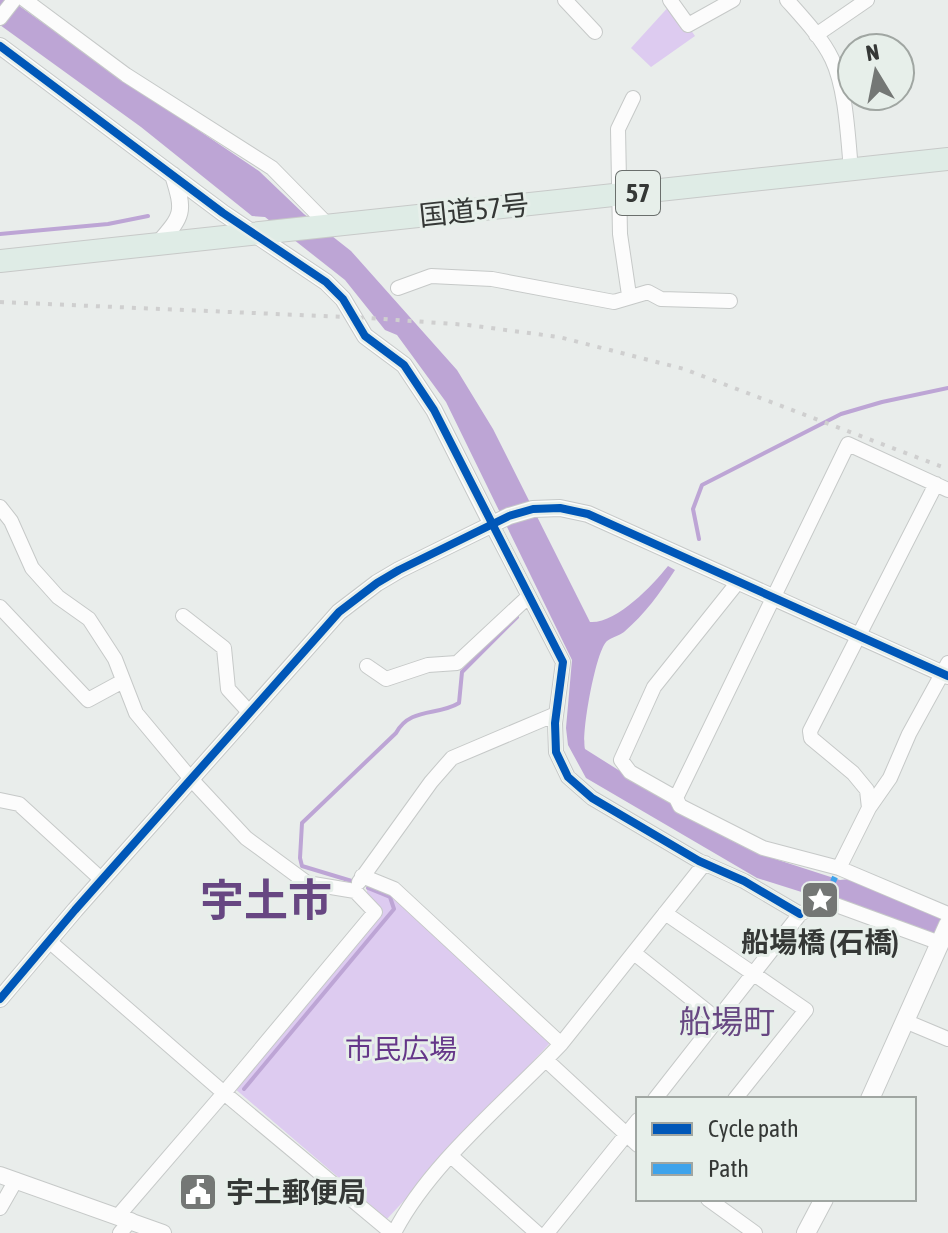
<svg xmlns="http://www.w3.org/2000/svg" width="948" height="1233" font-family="'Asap Condensed','Noto Sans JP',sans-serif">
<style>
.green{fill:#ddcbf0}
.water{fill:#bda5d5}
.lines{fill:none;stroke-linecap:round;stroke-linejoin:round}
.stream{stroke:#bda5d5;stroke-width:4}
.minor-casing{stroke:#c6c9c8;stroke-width:16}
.tertiary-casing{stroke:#c6c9c8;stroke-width:18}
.secondary-casing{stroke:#c6c9c8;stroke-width:20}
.trunk-casing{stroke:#c7c9c8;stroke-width:24}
.minor{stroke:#fcfcfc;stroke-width:14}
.tertiary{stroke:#fcfcfc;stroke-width:16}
.secondary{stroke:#fcfcfc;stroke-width:18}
.trunk{stroke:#dfece6;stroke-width:22}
.rail{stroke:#cfcfcf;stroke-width:4;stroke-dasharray:4 8;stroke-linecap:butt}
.quiet{stroke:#3ea3eb;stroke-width:6;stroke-dasharray:12 6;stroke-linecap:butt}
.cycleway-casing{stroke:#e7efea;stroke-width:13}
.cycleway{stroke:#0057b8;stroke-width:8}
.labels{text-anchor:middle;stroke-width:6;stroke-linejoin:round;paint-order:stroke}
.shield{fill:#e7efea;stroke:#6a6f6c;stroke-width:2}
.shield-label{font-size:26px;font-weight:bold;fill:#353836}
.street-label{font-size:28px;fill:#353836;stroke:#e7efea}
.poi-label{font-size:28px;font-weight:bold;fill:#353836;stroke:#e7efea}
.park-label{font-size:28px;fill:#653689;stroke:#e7efea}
.quarter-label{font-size:32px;fill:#674782;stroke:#e7efea}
.town-label{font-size:44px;font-weight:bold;fill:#674782;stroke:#e7efea}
</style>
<rect width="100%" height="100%" fill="#e9edeb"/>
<path class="green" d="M672,3L695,36L651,67L631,48Z
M376,886L394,896L550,1043L387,1219L234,1088L378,912L367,896V888Z"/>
<path class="water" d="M0,0H11L106,68L259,171L304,214L351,251L457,370L493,429L590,622C616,624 652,586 668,566L675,570C660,593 645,614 624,632C619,636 612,637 607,641C596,650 581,733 585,749L704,824L772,858L840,880L850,879L948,920V939L834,897L811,895L757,878L586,778L568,745L566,728L572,660L446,402L397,335L385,330L345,280L265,217L252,216L141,127L0,25Z"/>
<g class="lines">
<path class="stream" d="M0,234L108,224L148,216
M699,539L693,509L702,485L841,414L882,402L948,388
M355,882L302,866L300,858L302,823L396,733C410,707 438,716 459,703L462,672L517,617
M244,1089L394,909L390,897L368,888"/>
<g class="minor-casing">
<path id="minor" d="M25,0L126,75L272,168L328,225
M565,0L595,32
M670,0L688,25L733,0
M787,0C803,18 822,38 832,59C846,88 848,138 851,170
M0,18L14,0
M816,35L867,0
M398,288L431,276L492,279L614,302L648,292L661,299L730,301
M629,295L620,234L618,129L633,98
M0,507L11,521L32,568L58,597L89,619L115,659L136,713L191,779L246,838L307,883L355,891L375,912L224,1093L118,1216
M492,525L563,662L555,723L556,752L568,777L592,798L699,861L744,881L800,914
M738,582L654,687L621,760L630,772L676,798L680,806L763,848L839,868L948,914
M0,607L88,700L123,681
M183,616L224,648L228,689L249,712
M367,666L386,679L428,665L457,663L529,596
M676,798L848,444L948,490
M0,800L19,804L102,880
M869,808L867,790L853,773L811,738L810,731L936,484
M839,868L869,808L890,778L909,734L948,663
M362,876L394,889L561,1044C508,1100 429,1164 394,1233
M359,882L431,782L452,758L556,714
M665,913L806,1010L735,1099
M49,941L224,1093L392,1233
M634,953L718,1020
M905,1021L948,1039
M561,1044L705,863
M546,1060L638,1145
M655,1099L800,914L825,901L940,943
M451,1156L537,1233
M708,1199L755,1233
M0,1208L16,1180
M120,1233L131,1220
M547,1233L638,1120"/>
</g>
<g class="tertiary-casing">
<path id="tertiary" d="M0,46L223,213L326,282L343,299L365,336L404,365L434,410L492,525
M158,244C183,215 185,213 173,175
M0,999L75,910L339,612L377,583L399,570L509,516L533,509L560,508L588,514L948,676
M0,1175L163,1233"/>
</g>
<g class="secondary-casing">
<path id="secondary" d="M870,1099L948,925
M806,1233L824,1199"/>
</g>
<g class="trunk-casing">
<path id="trunk" d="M0,261L948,159"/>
</g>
<use href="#minor" class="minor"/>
<use href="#tertiary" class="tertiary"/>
<use href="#secondary" class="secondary"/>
<use href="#trunk" class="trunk"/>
<path class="rail" d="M0,302L369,318L468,325L559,337L684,369L948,469"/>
<path class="quiet" d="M826,898L835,877"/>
<g class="cycleway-casing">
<path id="cycleway" d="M0,46L223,213L326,282L343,299L365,336L404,365L434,410L563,662L555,723L556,752L568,777L592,798L699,861L744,881L800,914
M0,999L75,910L339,612L377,583L399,570L509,516L533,509L560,508L588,514L948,676"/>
</g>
<use href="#cycleway" class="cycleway"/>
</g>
<defs>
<g id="sight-square" transform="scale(2)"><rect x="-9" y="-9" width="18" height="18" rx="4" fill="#747775" stroke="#e7efea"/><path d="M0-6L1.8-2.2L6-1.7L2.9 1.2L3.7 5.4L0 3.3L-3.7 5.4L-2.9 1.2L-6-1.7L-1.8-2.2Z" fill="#fff"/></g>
<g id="civic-square" transform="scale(2)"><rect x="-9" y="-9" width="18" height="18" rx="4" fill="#747775" stroke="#e7efea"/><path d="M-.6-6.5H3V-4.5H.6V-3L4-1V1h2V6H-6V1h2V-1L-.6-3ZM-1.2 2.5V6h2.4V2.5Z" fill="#fff"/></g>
</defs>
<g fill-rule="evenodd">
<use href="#sight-square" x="820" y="900"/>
<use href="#civic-square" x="198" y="1192"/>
</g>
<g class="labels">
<rect class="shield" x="616" y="171" width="44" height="44" rx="6"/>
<g class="shield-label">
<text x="638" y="202">57</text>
</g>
<g class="street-label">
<text transform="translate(474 210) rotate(-6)" y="10">国道57号</text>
</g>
<g class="poi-label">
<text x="820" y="952">船場橋 (石橋)</text>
<text x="226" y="1202" text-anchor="start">宇土郵便局</text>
</g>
<g class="park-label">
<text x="401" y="1059">市民広場</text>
</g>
<g class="quarter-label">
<text x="727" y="1033">船場町</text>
</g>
<g class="town-label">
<text x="266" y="916">宇土市</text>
</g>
</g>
<rect x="636" y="1097" width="280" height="104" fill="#e7efea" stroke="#a0a6a2" stroke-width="2"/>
<rect x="652" y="1123" width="40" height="12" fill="#0057b8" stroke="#a0a6a2" stroke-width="2"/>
<text x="708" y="1137" font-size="24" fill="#353836">Cycle path</text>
<rect x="652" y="1163" width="40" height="12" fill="#3ea3eb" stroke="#a0a6a2" stroke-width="2"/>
<text x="708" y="1177" font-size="24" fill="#353836">Path</text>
<g transform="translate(876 72) rotate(350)"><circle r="38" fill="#e7efea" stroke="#a0a6a2" stroke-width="2"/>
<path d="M0-6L14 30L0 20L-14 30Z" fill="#747775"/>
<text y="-12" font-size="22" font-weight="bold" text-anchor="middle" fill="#353836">N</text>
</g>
</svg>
